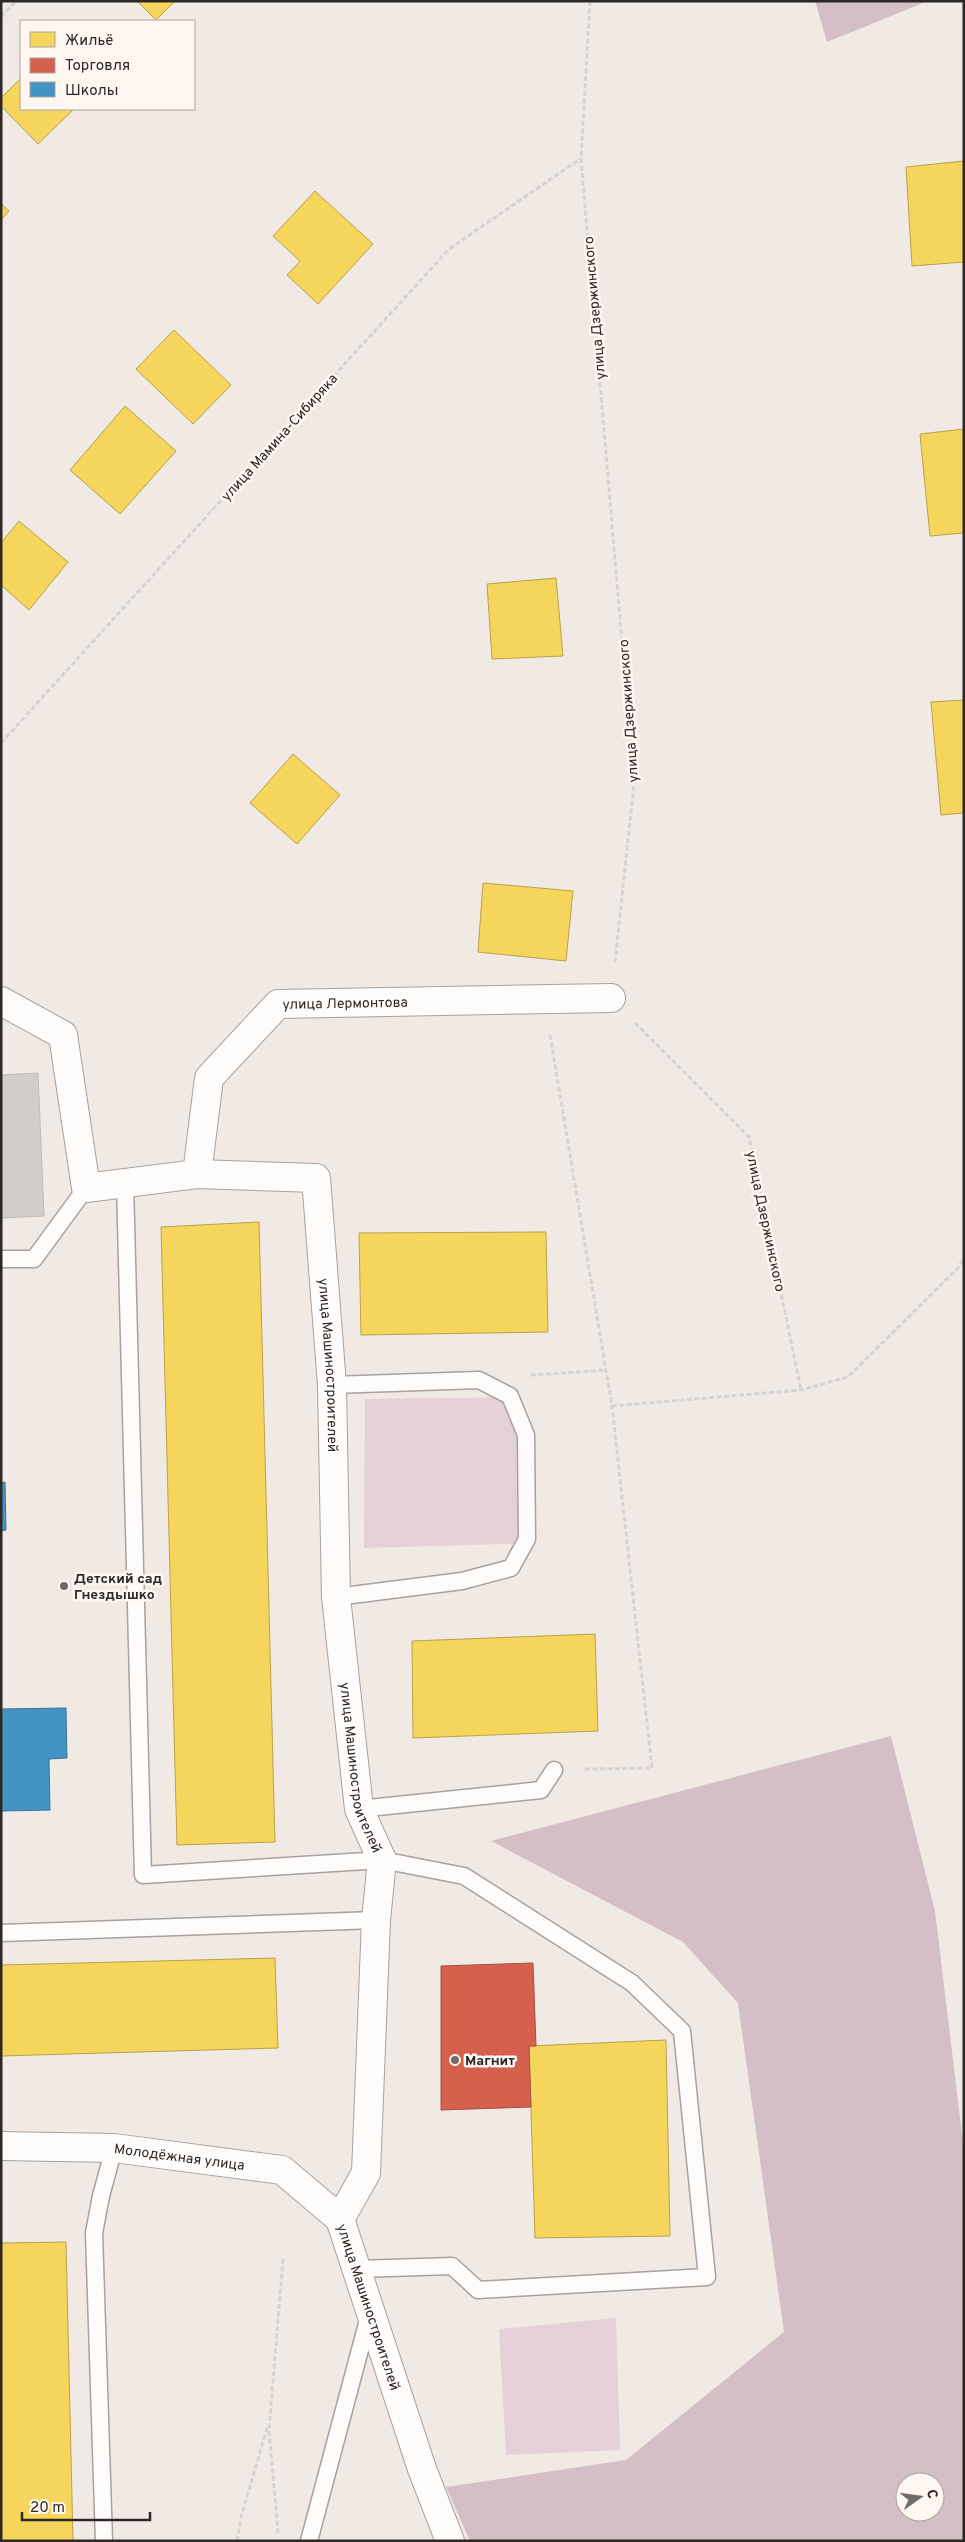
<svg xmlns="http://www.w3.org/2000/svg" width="965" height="2542" font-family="Overpass,sans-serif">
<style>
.green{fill:#e4d1d7}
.forest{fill:#d4bfc6;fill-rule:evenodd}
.homes{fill:#f6d55c;stroke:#baa14c}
.shops{fill:#d6604d;stroke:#a34f41}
.schools{fill:#4393c3;stroke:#3c7394}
.building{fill:#d1cdc8;stroke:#c0bcb7}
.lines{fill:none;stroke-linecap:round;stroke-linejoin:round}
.lane-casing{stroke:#a7a29f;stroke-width:19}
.street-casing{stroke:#a7a29f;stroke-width:30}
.secondary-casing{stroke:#a7a29f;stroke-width:30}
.path{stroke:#d6d4d3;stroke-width:3;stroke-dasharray:5 2.5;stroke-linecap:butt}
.lane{stroke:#fdfcfb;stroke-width:16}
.street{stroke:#fdfcfb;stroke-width:28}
.secondary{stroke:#fdfcfb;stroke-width:28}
.poi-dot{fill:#716c68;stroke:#fef6f1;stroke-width:2}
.labels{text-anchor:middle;stroke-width:5;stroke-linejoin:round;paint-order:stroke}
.street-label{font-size:14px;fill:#2d2825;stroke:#fef6f1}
.poi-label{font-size:14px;font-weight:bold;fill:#2d2825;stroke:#fef6f1;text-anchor:start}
</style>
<rect width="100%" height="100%" fill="#f0e9e4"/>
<path class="green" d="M520,1397L534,1543L364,1548L365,1399Z
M616,2318L620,2450L506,2455L499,2329Z"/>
<path class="forest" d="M815,1H928L827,42Z
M891,1736L935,1911L964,2151V2541H470L446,2487L626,2460L784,2332L738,2003L683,1942L491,1841ZM905,2482H935V2512H905Z"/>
<path class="homes" d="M137,1H175L156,20Z
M21,78V109H74L38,144L1,106V98Z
M964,161V262L912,266L906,167Z
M315,191L373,244L318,304L287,275L300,261L273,236Z
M1,204L9,211L1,220Z
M174,330L231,385L193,424L136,369Z
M125,406L176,451L120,514L70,470Z
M964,429V533L930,536L920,434Z
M19,521L68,562L29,610L1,585V543Z
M556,578L563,656L492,659L487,584Z
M964,700V813L941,815L931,702Z
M293,754L340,795L297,844L250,803Z
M483,883L573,891L566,961L478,952Z
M259,1222L275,1842L177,1845L161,1227Z
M546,1232L548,1332L361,1335L359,1233Z
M595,1634L598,1731L413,1738L412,1641Z
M275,1958L278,2048L1,2056V1965Z
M666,2040L670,2236L535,2238L529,2046Z
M66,2242L73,2541H1V2243Z"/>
<path class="shops" d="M533,1963L536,2046H529L531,2107L441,2110V1966Z"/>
<path class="schools" d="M5,1482L6,1530L1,1531V1483Z
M66,1708L67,1758L49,1759L50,1810L1,1811V1709Z"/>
<path class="building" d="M38,1073L44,1216L1,1218V1075Z"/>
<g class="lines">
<g class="lane-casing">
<path id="lane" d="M125,1183L143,1875L382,1860L464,1876L632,1983L682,2031L707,2277L478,2290L452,2266L357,2269
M1,1259H34L86,1188
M332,1385L479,1380L510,1396L526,1435L527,1539L511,1568L462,1581L336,1597
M359,1809L541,1790L554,1770
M1,1933L376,1920
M104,2541L94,2233L101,2196L114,2148
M309,2541L369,2316"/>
</g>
<g class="street-casing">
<g id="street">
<path id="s1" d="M1,1001L63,1035L86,1188L197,1174L316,1178L332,1385L336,1597L359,1809L382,1860L376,1920L366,2173L340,2219"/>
<path id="s2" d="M197,1174L209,1078L278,1004L611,998"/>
</g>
</g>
<g class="secondary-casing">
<g id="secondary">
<path id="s3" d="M1,2146L114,2148L282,2170L340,2219L422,2469L450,2541"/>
</g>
</g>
<path class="path" d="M590,1L581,159L634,784L615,962
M1,17L16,1
M1,743L449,249L580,159
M635,1023L749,1137L801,1390
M550,1035L612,1406L652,1768L584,1769
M531,1375L606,1370
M612,1406L801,1390L848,1377L958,1268L964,1258
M278,2533L269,2430L283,2259
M237,2541L241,2517L268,2425"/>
<use href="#lane" class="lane"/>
<use href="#street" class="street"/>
<use href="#secondary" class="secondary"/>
</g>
<g class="poi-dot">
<circle cx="64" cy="1586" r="5"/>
<circle cx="455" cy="2060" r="5"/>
</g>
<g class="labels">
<g class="street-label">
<text transform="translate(594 308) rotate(-95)" y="5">улица Дзержинского</text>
<text transform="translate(279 437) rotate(-48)" y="5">улица Мамина-Сибиряка</text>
<text transform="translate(628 711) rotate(-94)" y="5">улица Дзержинского</text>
<text dy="5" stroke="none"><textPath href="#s2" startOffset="265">улица Лермонтова</textPath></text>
<text transform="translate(766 1221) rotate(78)" y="5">улица Дзержинского</text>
<text dy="5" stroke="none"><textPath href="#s1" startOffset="644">улица Машиностроителей</textPath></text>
<text dy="5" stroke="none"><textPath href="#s1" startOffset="1049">улица Машиностроителей</textPath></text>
<text dy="5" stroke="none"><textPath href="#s3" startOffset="179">Молодёжная улица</textPath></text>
<text dy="5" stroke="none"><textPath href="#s3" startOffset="451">улица Машиностроителей</textPath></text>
</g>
<g class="poi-label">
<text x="74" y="1583">Детский сад<tspan x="74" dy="16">Гнездышко</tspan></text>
<text x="465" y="2065">Магнит</text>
</g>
</g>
<rect width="965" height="2542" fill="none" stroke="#2d2825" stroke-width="5"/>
<rect x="20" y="20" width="175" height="90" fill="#fef6f1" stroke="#aaa49f"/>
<rect x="30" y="32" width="25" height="15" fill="#f6d55c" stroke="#aaa49f"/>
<text x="65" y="45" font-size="15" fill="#2d2825">Жильё</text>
<rect x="30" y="58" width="25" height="15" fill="#d6604d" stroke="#aaa49f"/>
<text x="65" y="70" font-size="15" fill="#2d2825">Торговля</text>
<rect x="30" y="82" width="25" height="15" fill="#4393c3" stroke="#aaa49f"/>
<text x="65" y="95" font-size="15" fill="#2d2825">Школы</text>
<g transform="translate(920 2497) rotate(76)"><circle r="24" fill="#fef6f1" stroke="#aaa49f"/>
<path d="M0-4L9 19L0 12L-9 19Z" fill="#716c68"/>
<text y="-8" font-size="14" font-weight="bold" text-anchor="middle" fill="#2d2825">С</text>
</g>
<path d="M22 2512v8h128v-8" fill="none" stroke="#2d2825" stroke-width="2.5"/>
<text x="30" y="2512" font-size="15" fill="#2d2825" stroke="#fef6f1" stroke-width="4" paint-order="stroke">20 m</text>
</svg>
